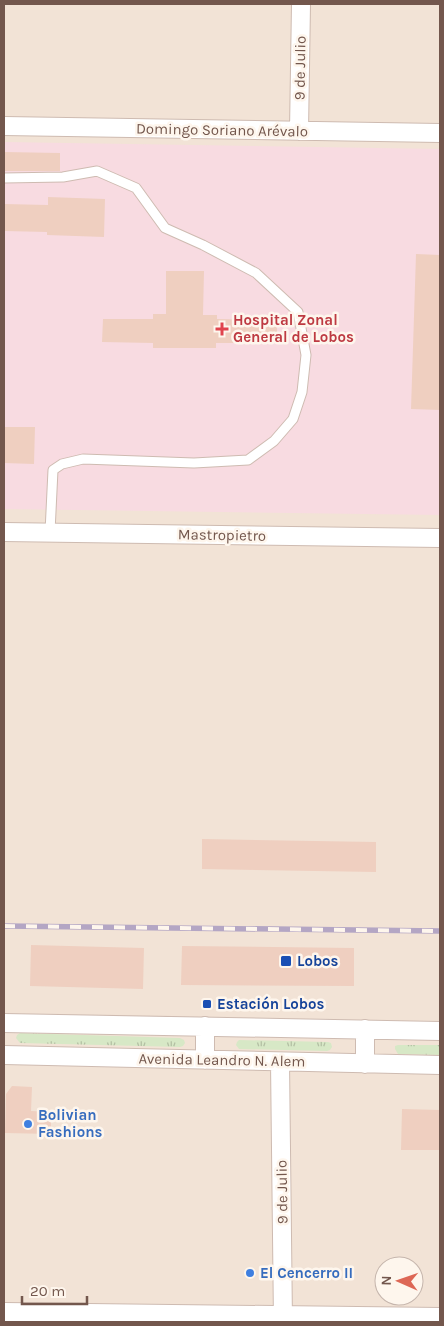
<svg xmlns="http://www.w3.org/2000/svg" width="444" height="1326" font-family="Karla,sans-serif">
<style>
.residential{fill:#f2e3d6;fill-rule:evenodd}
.medical{fill:#f8dbe1}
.grass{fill:url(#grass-tufts)}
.building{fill:#efcfc0}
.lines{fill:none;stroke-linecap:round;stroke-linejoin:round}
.lane-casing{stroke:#cebbb1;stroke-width:11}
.street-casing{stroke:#cebbb1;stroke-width:20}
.lane{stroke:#fff;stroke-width:9}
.street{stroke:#fff;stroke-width:18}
.rail-casing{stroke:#b4a6c4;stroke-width:5.5}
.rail{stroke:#fef6ed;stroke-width:4;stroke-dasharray:11;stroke-linecap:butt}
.health-dot{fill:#e0444e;stroke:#fef6ed;stroke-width:2}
.transit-dot{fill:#1a4fb4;stroke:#fef6ed;stroke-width:2}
.shop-dot{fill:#3f7fe0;stroke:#fef6ed;stroke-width:2}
.labels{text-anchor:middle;stroke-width:5;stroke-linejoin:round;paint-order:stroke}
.street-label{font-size:15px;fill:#73574d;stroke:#fef6ed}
.health-label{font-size:15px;font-weight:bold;fill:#be3a42;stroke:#fef6ed;text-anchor:start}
.transit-label{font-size:15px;font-weight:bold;fill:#164399;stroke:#fef6ed;text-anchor:start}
.shop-label{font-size:15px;font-weight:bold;fill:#366cbe;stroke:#fef6ed;text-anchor:start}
</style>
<defs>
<pattern id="grass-tufts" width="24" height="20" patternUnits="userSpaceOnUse" patternTransform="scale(1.25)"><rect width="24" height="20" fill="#d7e8c6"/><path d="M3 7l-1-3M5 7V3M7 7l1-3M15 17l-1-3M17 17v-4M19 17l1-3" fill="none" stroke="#b3bfa3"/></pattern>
</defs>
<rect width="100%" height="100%" fill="#fbf2e7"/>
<path class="residential" d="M4,4H440V1322H4ZM384,1266H414V1296H384Z"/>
<path class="medical" d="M4,142L440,149V515L4,509Z"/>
<path class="grass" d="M20,1033L180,1038L184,1040L185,1043L183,1046L180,1047L20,1043L16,1038L17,1035Z
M239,1040L328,1042L331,1043L332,1047L330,1050L327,1051L239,1049L236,1045L237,1042Z
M398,1045H440V1055L398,1054L395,1049V1046Z"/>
<path class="building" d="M4,152L60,153V171H4Z
M48,197L105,199L104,237L47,235V232L4,231V204L48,205Z
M416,254L440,255V410L411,409Z
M166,271H204L203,315H217V319L270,320L277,328V338L267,343H216V348H153V343L102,342L103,319H153V314H166Z
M4,427H35L34,464L4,463Z
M202,839L376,842V872L202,869Z
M31,945L144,948L143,989L30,986Z
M182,946L354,948V986L181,985Z
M12,1086L32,1087L31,1111L51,1112V1134L5,1133L6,1094Z
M402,1109L440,1110V1150H401Z"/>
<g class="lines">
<g class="lane-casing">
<path id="lane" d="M4,178L63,177L97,171L136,188L165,228L203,245L256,273L298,312L306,355L302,392L293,419L274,441L248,460L194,463L83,459L62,464L53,470L50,532"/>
</g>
<g class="street-casing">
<path id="street" d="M4,126L440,133
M299,131L301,4
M4,532L440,538
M4,1023L440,1031
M4,1055L440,1065
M205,1060V1026
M280,1062L283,1322
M365,1064V1029
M4,1312L440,1317"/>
</g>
<use href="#lane" class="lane"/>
<use href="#street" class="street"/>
<g class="rail-casing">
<path id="rail" d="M4,926L440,931"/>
</g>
<use href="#rail" class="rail"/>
</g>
<path class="health-dot" d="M219.5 321.5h5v5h5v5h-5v5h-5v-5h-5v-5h5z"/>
<g class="transit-dot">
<rect x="280" y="955" width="12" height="12" rx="2.5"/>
<rect x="202" y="999" width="10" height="10" rx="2.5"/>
</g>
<g class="shop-dot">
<circle cx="28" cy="1124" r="5"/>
<circle cx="250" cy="1273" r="5"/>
</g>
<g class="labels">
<g class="street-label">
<text transform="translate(300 68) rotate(-89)" y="5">9 de Julio</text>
<text transform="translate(222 130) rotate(1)" y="5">Domingo Soriano Arévalo</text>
<text transform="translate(222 535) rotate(1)" y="5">Mastropietro</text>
<text transform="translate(222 1060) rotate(1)" y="5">Avenida Leandro N. Alem</text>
<text transform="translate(282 1192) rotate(-91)" y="5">9 de Julio</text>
</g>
<g class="health-label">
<text x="233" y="325">Hospital Zonal<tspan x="233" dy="17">General de Lobos</tspan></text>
</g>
<g class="transit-label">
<text x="297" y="966">Lobos</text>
<text x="217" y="1009">Estación Lobos</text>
</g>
<g class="shop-label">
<text x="38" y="1120">Bolivian<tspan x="38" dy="17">Fashions</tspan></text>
<text x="260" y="1278">El Cencerro II</text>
</g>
</g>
<rect width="444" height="1326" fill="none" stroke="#73574d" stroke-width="10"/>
<g transform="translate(399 1281) rotate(272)"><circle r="24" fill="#fef6ed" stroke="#c6b6ad"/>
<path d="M0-4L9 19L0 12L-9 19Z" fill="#dd6755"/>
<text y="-8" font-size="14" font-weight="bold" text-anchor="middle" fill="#73574d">N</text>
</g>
<path d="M22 1296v8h65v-8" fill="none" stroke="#73574d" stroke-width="2.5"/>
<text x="30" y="1296" font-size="15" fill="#73574d" stroke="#fef6ed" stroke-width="4" paint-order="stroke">20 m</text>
</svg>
